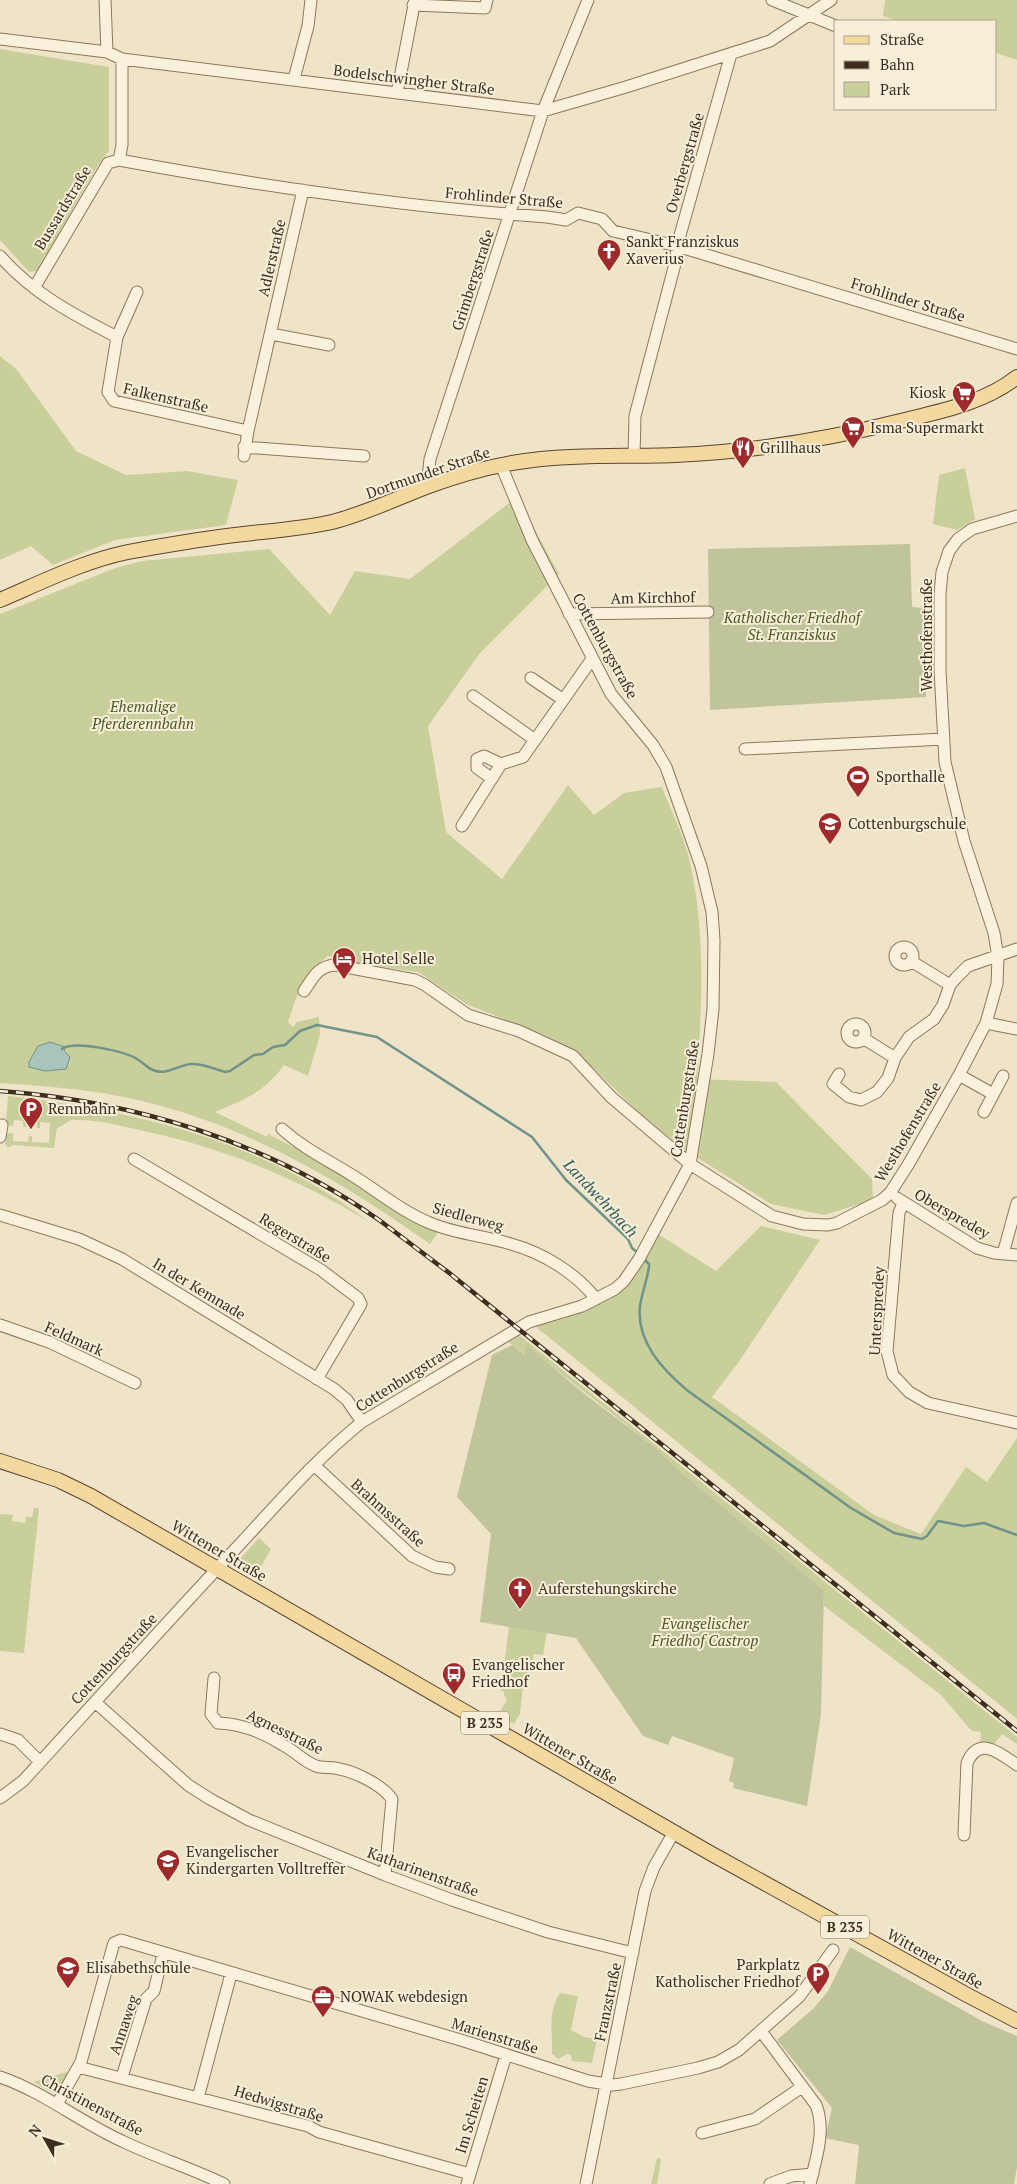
<svg xmlns="http://www.w3.org/2000/svg" width="1017" height="2184" font-family="'PT Serif',serif">
<style>
.green{fill:#c9cf9b}
.cemetery{fill:#bfc49a}
.water{fill:#a9c4bc;stroke:#6f938a}
.lines{fill:none;stroke-linecap:round;stroke-linejoin:round}
.stream{stroke:#6f938a;stroke-width:2.5}
.minor-casing{stroke:#8d765c;stroke-width:13}
.major-casing{stroke:#5b4430;stroke-width:16}
.minor{stroke:#faf1dc;stroke-width:11}
.major{stroke:#f3d9a0;stroke-width:14}
.rail-casing{stroke:#3d2e20;stroke-width:4.5}
.rail{stroke:#f7eed8;stroke-width:2.5;stroke-dasharray:8;stroke-linecap:butt}
.labels{text-anchor:middle;stroke-width:4;stroke-linejoin:round;paint-order:stroke}
.shield{fill:#f7eed8;stroke:#756857;stroke-width:1}
.shield-label{font-size:14px;font-weight:bold;fill:#3d2e20}
.street-label{font-size:15px;fill:#3d2e20;stroke:#f7eed8}
.poi-label{font-size:15px;fill:#3d2e20;stroke:#f7eed8;text-anchor:start}
.park-label{font-size:15px;font-style:italic;fill:#4d5a26;stroke:#f7eed8}
.water-label{font-size:16px;font-style:italic;fill:#2f5d5a;stroke:#f7eed8}
</style>
<rect width="100%" height="100%" fill="#f0e4c8"/>
<path class="green" d="M885,0H1017V60L996,53V21H898L883,16Z
M0,49L109,67V151L98,165L37,271L29,272L0,240Z
M0,356L17,370L76,451L126,475L187,471L238,480L226,525L115,540L53,565L31,546L0,560Z
M965,468L975,519L957,530L933,524L939,475Z
M517,497L559,574L480,653L428,726L446,832L502,879L568,785L594,815L624,793L662,787C671,810 683,834 689,858C706,931 702,1005 697,1079L776,1082L872,1179L873,1200L824,1215L771,1204L685,1150L636,1110L578,1053L544,1035L466,1004L418,972L363,964L328,956C302,976 298,993 288,1022L293,1027L297,1022L319,1017L320,1035L308,1076L284,1065C264,1093 245,1099 215,1112L267,1137L268,1134L311,1156L439,1231L430,1244C330,1173 225,1113 102,1093C68,1088 34,1085 0,1083V614L115,568L142,561L269,549L330,615L355,571L410,579Z
M8,1096C134,1110 266,1142 368,1221C296,1178 227,1149 144,1131C123,1126 95,1119 73,1120C68,1120 62,1127 57,1128L54,1148L13,1145L8,1148L5,1144L6,1135L9,1133H13V1141L28,1142L29,1136H32V1142L49,1143L50,1123L40,1122V1128H37V1122L27,1121L26,1127H23V1121L14,1120L13,1126L8,1125L6,1122Z
M761,1226L820,1240L738,1363L712,1397L874,1515L921,1534L966,1467L987,1482L1017,1438V1719L535,1326C568,1318 608,1307 631,1280C642,1268 650,1249 658,1234L716,1271Z
M518,1334L1017,1737V1744L1002,1734L993,1746H980L981,1732L973,1731L969,1728L941,1695L824,1606V1590L683,1474L652,1445L527,1347L525,1354L508,1342L515,1339L513,1337Z
M34,1508H39L24,1653L0,1651V1514L13,1515L12,1521L25,1523L26,1517H32Z
M259,1538L271,1549L257,1574L241,1564L240,1559Z
M509,1626L547,1632L543,1655L534,1654L533,1660H530L525,1686H523L520,1714L514,1724L498,1715L507,1700L504,1695V1691H501Z
M560,1993L578,1996L571,2030L584,2037L597,2039L592,2063L572,2061L571,2055L567,2054L558,2059L552,2054C553,2033 547,2012 560,1993Z
M70,2071L63,2084L53,2093L33,2082Z
M657,2158L661,2159L657,2184H651Z"/>
<path class="cemetery" d="M910,544L912,607L925,608L926,697L710,710L708,549Z
M512,1345L524,1354L527,1346L586,1395L652,1445L683,1474L824,1590L821,1714L807,1806L733,1788L734,1783L729,1781L734,1758L672,1736L668,1745L643,1736L576,1638L480,1622L491,1534L457,1497L492,1355Z
M850,1947L984,2022L1017,2036V2167L1014,2184H855L859,2147L858,2145L825,2138L832,2108L777,2040L814,2008L828,1991Z"/>
<path class="water" d="M50,1042L65,1047L64,1051L70,1057L66,1069L45,1071L29,1067V1062L38,1046Z"/>
<g class="lines">
<path class="stream" d="M62,1049C74,1040 124,1051 137,1059C143,1062 147,1068 153,1070C166,1076 178,1065 191,1064C202,1063 214,1069 225,1072L230,1071L254,1055L263,1054L273,1047L285,1045L300,1031L317,1025L377,1037L532,1137L566,1180L628,1239L632,1248L638,1253
M644,1259L649,1264V1267C647,1280 642,1293 640,1306C636,1342 663,1370 688,1391L851,1508L894,1533L922,1539L927,1536L938,1521L964,1526L984,1523L1017,1535"/>
<g class="minor-casing">
<path id="minor" d="M105,0L107,52
M772,0L836,26
M413,5L485,8L487,0
M0,39L107,52L122,59L543,111L626,87L770,41L831,0
M294,79L308,26L311,0
M397,93L415,0
M119,160C260,186 404,207 547,217L566,220L578,213L602,219L613,231L677,246L1017,349
M0,256C32,293 74,315 117,337L108,392L114,401L248,431
M34,288L108,163L119,160L122,145V59
M271,334L329,345
M117,337L137,292
M244,447L364,456
M244,456L248,431L303,190
M634,456L635,416L676,260L677,246L731,54
M427,487L430,459L543,111L588,0
M569,614L708,612
M531,678L562,699
M473,696L535,740
M745,749L944,739
M491,778L477,768V759L484,756L501,764
M462,826L501,764L523,757L592,659
M895 956a9 9 0 1 1 18 0a9 9 0 1 1-18 0Z
M911,961L950,985
M304,991C313,978 318,966 335,965L415,980L425,985L468,1015L519,1031L573,1056L611,1097L690,1164L772,1216L803,1224L828,1225L837,1223L882,1200L890,1193L908,1165L959,1075L986,1023L997,984L998,957L994,933L964,841L945,762L940,670V594L942,572L949,551L958,539L972,529L1017,516
M986,1023L1017,1029
M847 1033a9 9 0 1 1 18 0a9 9 0 1 1-18 0Z
M863,1038L895,1058
M839,1074L833,1084L849,1097L861,1100L877,1092L888,1078L895,1058L909,1037L934,1019L943,1005L950,985L956,978L968,966L1017,949
M959,1075L993,1094
M984,1112L1003,1076
M282,1129C304,1149 330,1161 355,1177C380,1193 403,1212 430,1223C456,1234 485,1236 511,1244C543,1253 576,1273 596,1299
M0,1137L2,1125
M134,1159L321,1270L358,1298L361,1304L357,1311L317,1379
M897,1198L977,1248L994,1253L1017,1255
M903,1203L899,1213L887,1351L893,1375L909,1392L928,1403L1017,1423
M0,1215L79,1239L122,1259L334,1389L347,1400L362,1422
M1003,1254L1017,1203
M0,1325L49,1342L135,1383
M314,1465L412,1556L435,1567L449,1569
M214,1678L211,1714L218,1723C241,1724 263,1732 283,1745C295,1751 303,1761 316,1766C322,1768 329,1767 335,1768C354,1771 381,1784 392,1799L385,1875
M95,1702L188,1785L210,1799L249,1820L385,1875L452,1900L548,1932L633,1953
M0,1734L18,1740L40,1762
M0,1798L23,1781C96,1701 168,1621 241,1543C280,1501 318,1457 362,1422L529,1322L582,1306L615,1289L624,1281L639,1259L690,1164L708,1054L713,1009L714,940L712,912L701,866L666,767L653,745L611,694L532,540L501,465
M964,1835L967,1763C979,1735 1000,1753 1017,1765
M761,2031L816,2105C826,2130 816,2159 810,2184
M78,2067L276,2118L308,2126L319,2132L470,2174
M0,2077C44,2092 80,2122 122,2141C155,2157 191,2168 224,2184
M122,2077L146,1999L154,1991L163,1954
M198,2098L231,1974
M57,2104L81,2062L113,1946L114,1943L121,1940L464,2041L588,2081L612,2085L621,2084L698,2068L718,2062L739,2050L799,1997L833,1950
M702,2133L755,2119L802,2087
M467,2184L506,2055
M586,2184L645,1891L654,1867L674,1832
M770,2184L791,2176L813,2174"/>
</g>
<g class="major-casing">
<path id="major" d="M0,600C42,582 84,561 128,552C161,546 195,540 227,536C263,531 297,530 332,522C364,514 395,499 426,487C461,474 496,464 533,460C580,454 628,457 675,455C753,452 829,439 905,420C942,411 986,402 1017,377
M0,1461L58,1480L91,1496L710,1853L969,1996L1017,2021"/>
</g>
<use href="#minor" class="minor"/>
<use href="#major" class="major"/>
<g class="rail-casing">
<path id="rail" d="M0,1091C134,1101 268,1142 379,1220C402,1237 425,1255 448,1272L1017,1731"/>
</g>
<use href="#rail" class="rail"/>
</g>
<defs>
<g id="church-pin" transform="scale(1.25)"><path d="M0 17L-7.5 6A9.5 9.5 0 1 1 7.5 6Z" fill="#9e2a2b" stroke="#f7eed8"/><path d="M-1.2-6h2.4v3.5h3.3v2.4h-3.3V6h-2.4V-.1h-3.3v-2.4h3.3Z" fill="#fff"/></g>
<g id="supermarket-pin" transform="scale(1.25)"><path d="M0 17L-7.5 6A9.5 9.5 0 1 1 7.5 6Z" fill="#9e2a2b" stroke="#f7eed8"/><path d="M-6-5.5h2.5l.6 2H6L4.5 2H-2.5L-4.4-4H-6ZM-1.5 3.2a1.3 1.3 0 1 0 .1 0ZM3 3.2a1.3 1.3 0 1 0 .1 0Z" fill="#fff"/></g>
<g id="restaurant-pin" transform="scale(1.25)"><path d="M0 17L-7.5 6A9.5 9.5 0 1 1 7.5 6Z" fill="#9e2a2b" stroke="#f7eed8"/><path d="M-5-6h1v4h1v-4h1v4h1v-4h1v5L-1.5 .5V6h-2V.5L-5-1ZM5-6V6H3V1.5H1.5Q1.5-4 5-6Z" fill="#fff"/></g>
<g id="stadium-pin" transform="scale(1.25)"><path d="M0 17L-7.5 6A9.5 9.5 0 1 1 7.5 6Z" fill="#9e2a2b" stroke="#f7eed8"/><path d="M0-5a6.5 5 0 1 0 0 10a6.5 5 0 1 0 0-10ZM-3.5-1.8h7v3.6h-7Z" fill="#fff"/></g>
<g id="school-pin" transform="scale(1.25)"><path d="M0 17L-7.5 6A9.5 9.5 0 1 1 7.5 6Z" fill="#9e2a2b" stroke="#f7eed8"/><path d="M0-5L7-2L0 1L-7-2ZM-4 1L0 2.5L4 1V4Q0 6-4 4Z" fill="#fff"/></g>
<g id="hotel-pin" transform="scale(1.25)"><path d="M0 17L-7.5 6A9.5 9.5 0 1 1 7.5 6Z" fill="#9e2a2b" stroke="#f7eed8"/><path d="M-6-4.5h1.5V1H6V5H4.5V3h-9V5H-6ZM-4 0a1.8 1.8 0 1 1 3.6 0ZM.5 0V-2.5h3Q6-2.5 6 0Z" fill="#fff"/></g>
<g id="parking-pin" transform="scale(1.25)"><path d="M0 17L-7.5 6A9.5 9.5 0 1 1 7.5 6Z" fill="#9e2a2b" stroke="#f7eed8"/><path d="M-3.5-5.5H1a3.5 3.5 0 0 1 0 7H-1V5.5H-3.5ZM-1-3.4V-.6H.8a1.4 1.4 0 0 0 0-2.8Z" fill="#fff"/></g>
<g id="bus-pin" transform="scale(1.25)"><path d="M0 17L-7.5 6A9.5 9.5 0 1 1 7.5 6Z" fill="#9e2a2b" stroke="#f7eed8"/><path d="M-5-6H5V4H4V6H2V4H-2V6H-4V4H-5ZM-3.5-4V0h7V-4ZM-3.5 1.2v1.5H-2V1.2ZM2 1.2v1.5H3.5V1.2Z" fill="#fff"/></g>
<g id="office-pin" transform="scale(1.25)"><path d="M0 17L-7.5 6A9.5 9.5 0 1 1 7.5 6Z" fill="#9e2a2b" stroke="#f7eed8"/><path d="M-6-3h4V-5.5h4V-3h4V5H-6ZM-1-4.5V-3h2v-1.5ZM-6 0V1H6V0Z" fill="#fff"/></g>
</defs>
<g fill-rule="evenodd">
<use href="#church-pin" x="609" y="251"/>
<use href="#supermarket-pin" x="964" y="393"/>
<use href="#supermarket-pin" x="853" y="428"/>
<use href="#restaurant-pin" x="743" y="448"/>
<use href="#stadium-pin" x="858" y="777"/>
<use href="#school-pin" x="830" y="824"/>
<use href="#hotel-pin" x="344" y="959"/>
<use href="#parking-pin" x="31" y="1109"/>
<use href="#church-pin" x="520" y="1589"/>
<use href="#bus-pin" x="454" y="1674"/>
<use href="#school-pin" x="168" y="1861"/>
<use href="#school-pin" x="68" y="1968"/>
<use href="#parking-pin" x="818" y="1974"/>
<use href="#office-pin" x="323" y="1997"/>
</g>
<g class="labels">
<g class="shield">
<rect x="461" y="1711.5" width="48" height="23" rx="4"/>
<rect x="821" y="1915.5" width="48" height="23" rx="4"/>
</g>
<g class="shield-label">
<text x="485" y="1728">B 235</text>
<text x="845" y="1932">B 235</text>
</g>
<g class="street-label">
<text transform="translate(414 80) rotate(7)" y="5">Bodelschwingher Straße</text>
<text transform="translate(685 163) rotate(-74)" y="5">Overbergstraße</text>
<text transform="translate(504 198) rotate(5)" y="5">Frohlinder Straße</text>
<text transform="translate(63 208) rotate(-59)" y="5">Bussardstraße</text>
<text transform="translate(272 258) rotate(-77)" y="5">Adlerstraße</text>
<text transform="translate(473 280) rotate(-72)" y="5">Grimbergstraße</text>
<text transform="translate(908 300) rotate(17)" y="5">Frohlinder Straße</text>
<text transform="translate(166 398) rotate(13)" y="5">Falkenstraße</text>
<text transform="translate(428 473) rotate(-19)" y="5">Dortmunder Straße</text>
<text transform="translate(653 598) rotate(-1)" y="5">Am Kirchhof</text>
<text transform="translate(927 635) rotate(-90)" y="5">Westhofenstraße</text>
<text transform="translate(605 646) rotate(61)" y="5">Cottenburgstraße</text>
<text transform="translate(685 1099) rotate(-81)" y="5">Cottenburgstraße</text>
<text transform="translate(908 1132) rotate(-59)" y="5">Westhofenstraße</text>
<text transform="translate(952 1214) rotate(30)" y="5">Oberspredey</text>
<text transform="translate(468 1217) rotate(15)" y="5">Siedlerweg</text>
<text transform="translate(295 1238) rotate(31)" y="5">Regerstraße</text>
<text transform="translate(199 1289) rotate(31)" y="5">In der Kemnade</text>
<text transform="translate(877 1311) rotate(-87)" y="5">Unterspredey</text>
<text transform="translate(74 1339) rotate(24)" y="5">Feldmark</text>
<text transform="translate(407 1377) rotate(-32)" y="5">Cottenburgstraße</text>
<text transform="translate(388 1513) rotate(42)" y="5">Brahmsstraße</text>
<text transform="translate(219 1551) rotate(30)" y="5">Wittener Straße</text>
<text transform="translate(114 1659) rotate(-47)" y="5">Cottenburgstraße</text>
<text transform="translate(285 1732) rotate(26)" y="5">Agnesstraße</text>
<text transform="translate(570 1754) rotate(30)" y="5">Wittener Straße</text>
<text transform="translate(423 1872) rotate(20)" y="5">Katharinenstraße</text>
<text transform="translate(935 1959) rotate(29)" y="5">Wittener Straße</text>
<text transform="translate(608 2002) rotate(-78)" y="5">Franzstraße</text>
<text transform="translate(124 2025) rotate(-71)" y="5">Annaweg</text>
<text transform="translate(495 2036) rotate(17)" y="5">Marienstraße</text>
<text transform="translate(279 2104) rotate(17)" y="5">Hedwigstraße</text>
<text transform="translate(92 2105) rotate(28)" y="5">Christinenstraße</text>
<text transform="translate(472 2115) rotate(-73)" y="5">Im Scheiten</text>
</g>
<g class="poi-label">
<text x="626" y="247">Sankt Franziskus<tspan x="626" dy="17">Xaverius</tspan></text>
<text x="946" y="398" text-anchor="end">Kiosk</text>
<text x="870" y="433">Isma Supermarkt</text>
<text x="760" y="453">Grillhaus</text>
<text x="876" y="782">Sporthalle</text>
<text x="848" y="829">Cottenburgschule</text>
<text x="362" y="964">Hotel Selle</text>
<text x="48" y="1114">Rennbahn</text>
<text x="538" y="1594">Auferstehungskirche</text>
<text x="472" y="1670">Evangelischer<tspan x="472" dy="17">Friedhof</tspan></text>
<text x="186" y="1857">Evangelischer<tspan x="186" dy="17">Kindergarten Volltreffer</tspan></text>
<text x="800" y="1970" text-anchor="end">Parkplatz<tspan x="800" dy="17">Katholischer Friedhof</tspan></text>
<text x="86" y="1973">Elisabethschule</text>
<text x="340" y="2002">NOWAK webdesign</text>
</g>
<g class="park-label">
<text x="792" y="623">Katholischer Friedhof<tspan x="792" dy="17">St. Franziskus</tspan></text>
<text x="143" y="712">Ehemalige<tspan x="143" dy="17">Pferderennbahn</tspan></text>
<text x="705" y="1629">Evangelischer<tspan x="705" dy="17">Friedhof Castrop</tspan></text>
</g>
<g class="water-label">
<text transform="translate(601 1198) rotate(47)" y="6">Landwehrbach</text>
</g>
</g>
<rect x="834" y="20" width="162" height="90" fill="#f7eed8" stroke="#ada18e"/>
<rect x="844" y="36" width="25" height="8" fill="#f3d9a0" stroke="#ada18e"/>
<text x="880" y="45" font-size="15" fill="#3d2e20">Straße</text>
<rect x="844" y="61" width="25" height="8" fill="#3d2e20" stroke="#ada18e"/>
<text x="880" y="70" font-size="15" fill="#3d2e20">Bahn</text>
<rect x="844" y="82" width="25" height="15" fill="#c9cf9b" stroke="#ada18e"/>
<text x="880" y="95" font-size="15" fill="#3d2e20">Park</text>
<g transform="translate(45 2139) rotate(309)" stroke="#f7eed8" stroke-width="4" paint-order="stroke">
<path d="M0-4L9 19L0 12L-9 19Z" fill="#3d2e20"/>
<text y="-8" font-size="14" font-weight="bold" text-anchor="middle" fill="#3d2e20">N</text>
</g>
</svg>
